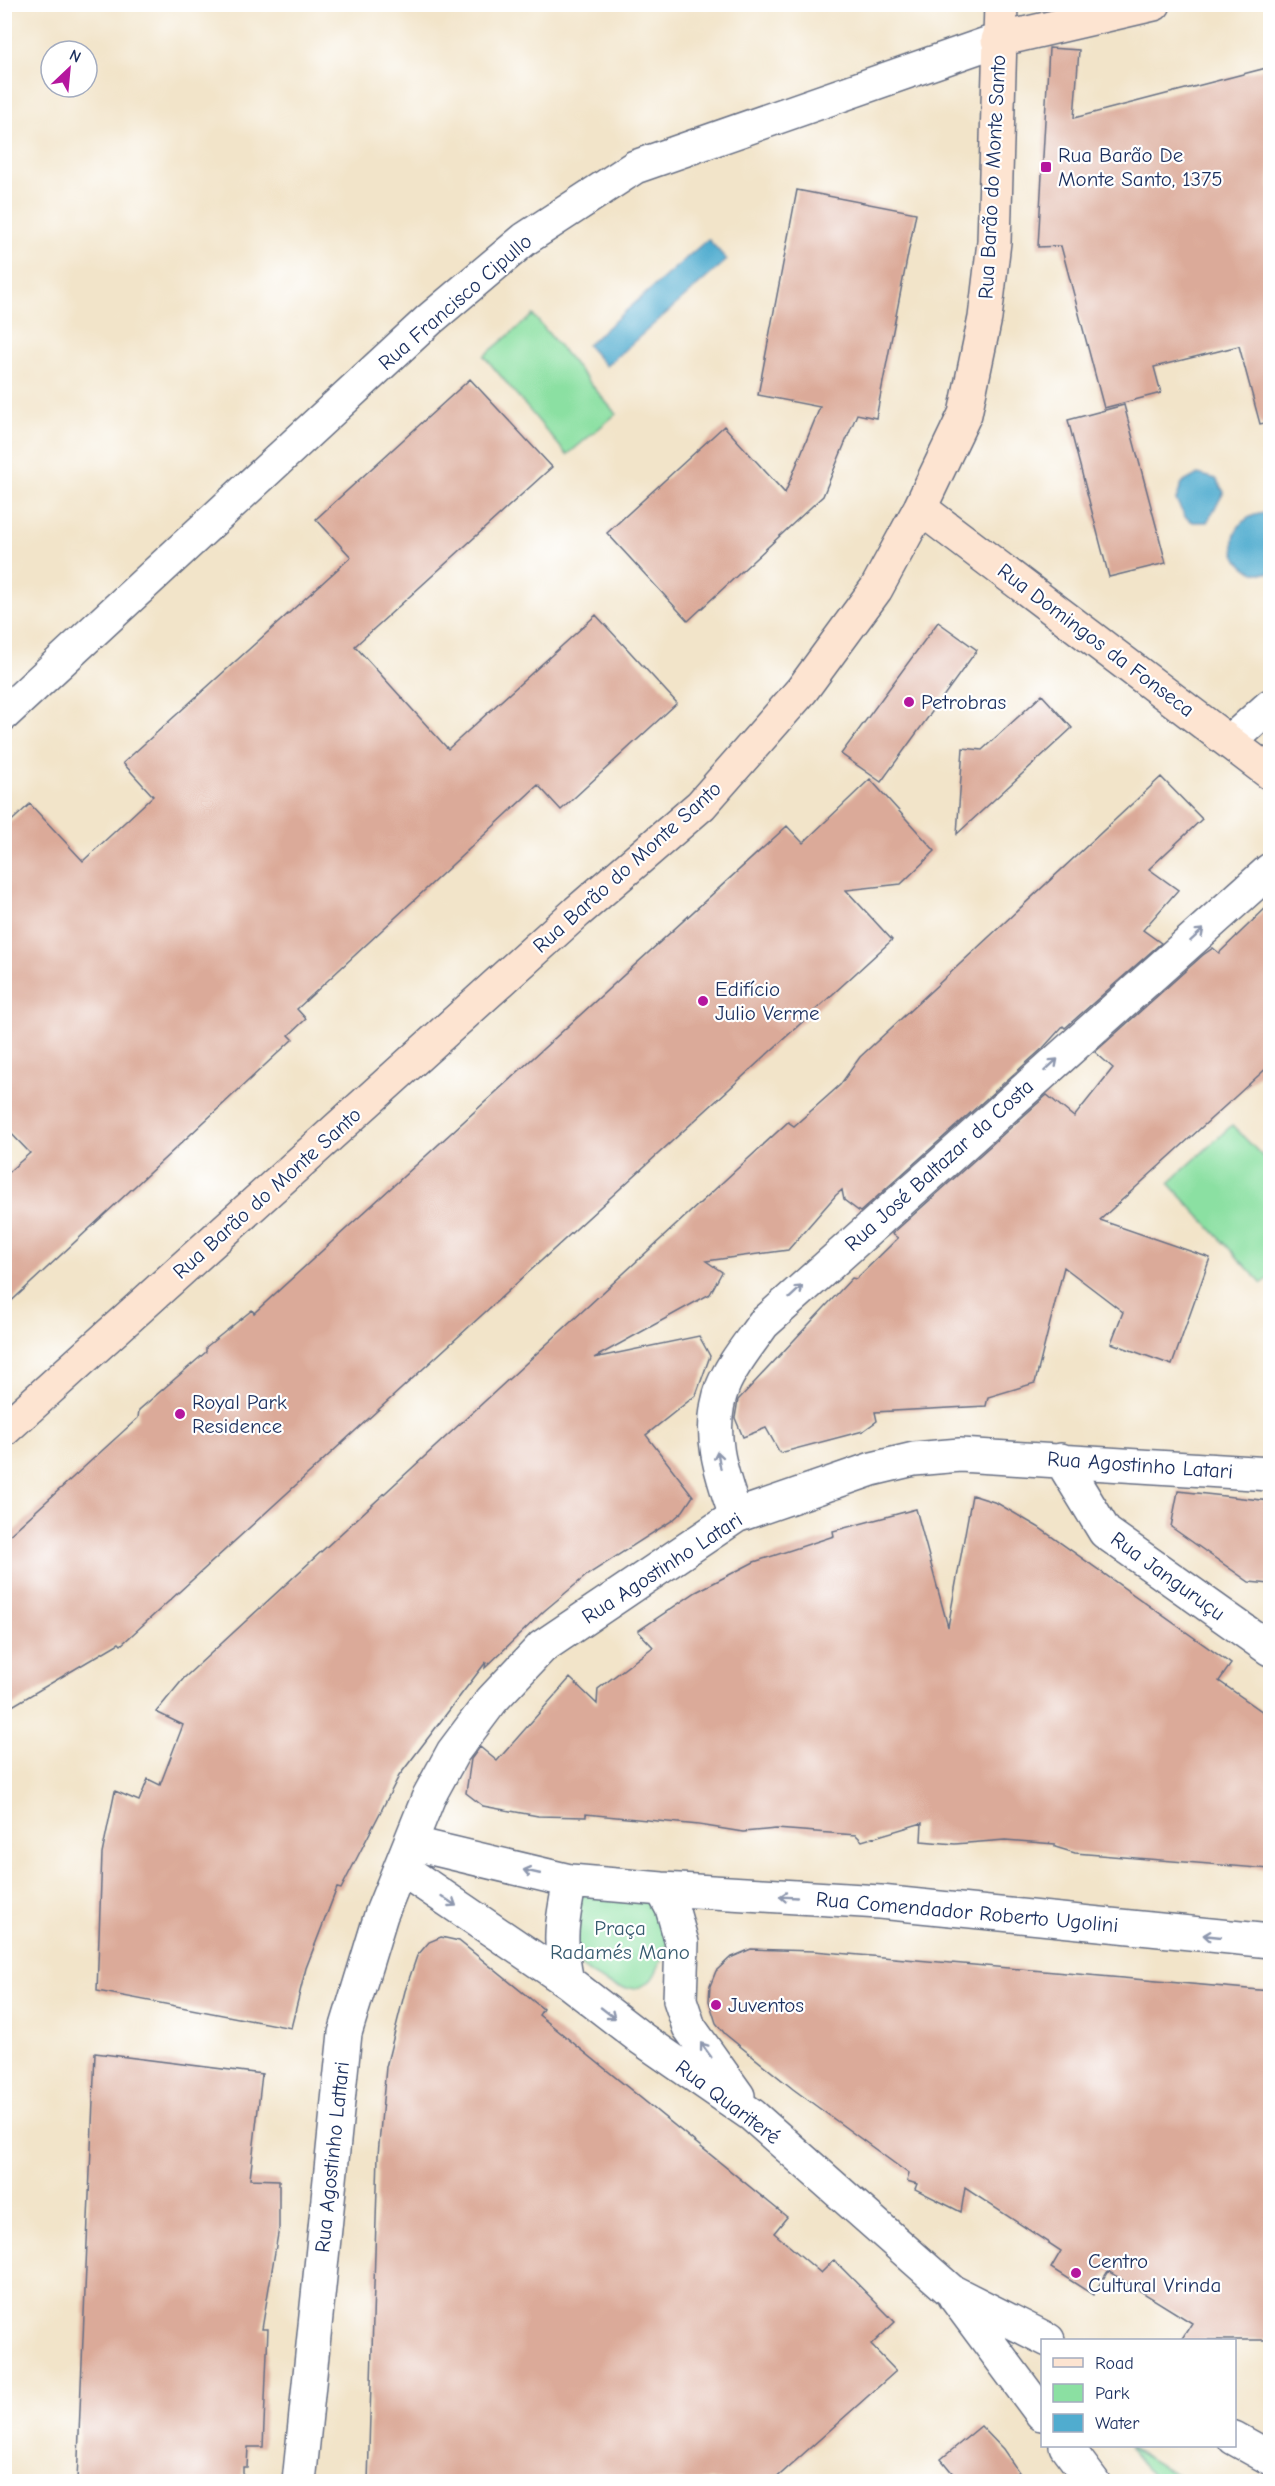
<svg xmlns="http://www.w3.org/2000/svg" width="1275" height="2486" font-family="'Comic Neue',sans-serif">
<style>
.green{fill:#8be0a2;stroke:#538880;stroke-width:1.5}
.water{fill:#50accf;stroke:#366e96;stroke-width:1.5}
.building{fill:#dbaa99}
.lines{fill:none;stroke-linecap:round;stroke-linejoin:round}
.street-casing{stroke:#666e83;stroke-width:36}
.secondary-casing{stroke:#666e83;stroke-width:36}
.street{stroke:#fff;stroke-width:33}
.secondary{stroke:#fde4d1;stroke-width:33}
.oneway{stroke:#8d97ae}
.poi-dot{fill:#b5179e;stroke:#fff;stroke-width:2}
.labels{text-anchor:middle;stroke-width:4.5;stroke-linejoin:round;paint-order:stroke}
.poi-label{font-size:21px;fill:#1b2f5e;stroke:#fff;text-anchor:start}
.street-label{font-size:21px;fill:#1b2f5e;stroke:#fff}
.park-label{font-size:21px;fill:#375b6f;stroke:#fff}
</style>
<rect width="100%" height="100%" fill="#fff"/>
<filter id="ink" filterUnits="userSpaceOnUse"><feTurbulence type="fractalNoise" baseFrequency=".0167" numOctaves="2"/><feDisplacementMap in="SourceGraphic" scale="12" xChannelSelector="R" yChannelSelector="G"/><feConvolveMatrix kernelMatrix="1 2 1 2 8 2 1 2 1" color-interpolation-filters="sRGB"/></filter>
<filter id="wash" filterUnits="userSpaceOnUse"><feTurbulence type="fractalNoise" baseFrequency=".008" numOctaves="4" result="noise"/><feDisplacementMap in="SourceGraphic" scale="24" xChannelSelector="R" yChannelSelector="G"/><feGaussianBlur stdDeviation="1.35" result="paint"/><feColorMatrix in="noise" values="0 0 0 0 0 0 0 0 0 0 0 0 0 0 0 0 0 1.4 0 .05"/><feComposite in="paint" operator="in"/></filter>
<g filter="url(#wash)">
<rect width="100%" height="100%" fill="#f2e4c9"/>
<path class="green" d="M533,315L616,414L567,455L484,356Z
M1232,1125L1270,1164V1276L1262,1284L1169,1183Z
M579,1892L650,1901L671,1937C666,1947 658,1973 651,1980C629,2002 584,1975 571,1955Z
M1128,2446L1187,2481H1156Z"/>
<path class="water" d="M708,239L727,260L606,366L587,345Z
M1198,474L1216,479L1224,492L1207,522H1193L1185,517L1176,500L1182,483Z
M1270,513V573C1223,578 1220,512 1270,513Z"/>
<g id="blocks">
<path class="building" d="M1049,48L1079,50L1074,118L1270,67V422L1260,424L1239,346L1154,367L1161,393L1104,408L1061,246L1038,247Z
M797,190L916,213L876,418L857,414L823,496L688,621L607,533L724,426L785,493L820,407L758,395Z
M470,379L552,467L355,646L448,749L596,615L677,703L561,810L538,785L297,1009L306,1019L289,1035L293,1039L4,1308V1176L30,1153L4,1126V828L30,804L83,861L153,796L123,763L351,557L316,519Z
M1124,405L1166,563L1109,577L1068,420Z
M938,622L977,650L881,782L841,754Z
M1042,695L1072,728L957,834L963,748L982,750Z
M1161,777L1202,819L1149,869L1178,890L1143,930L1161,943L1065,1028L1063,1026L1043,1048L860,1212L844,1200L842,1190L836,1195L788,1250L706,1261L722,1272L710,1294L594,1358L699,1336L710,1356L696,1395L646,1435L693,1496L683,1511L673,1520L587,1575L544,1611L485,1668L486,1662L399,1776L341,1889L337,1888L306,1968L291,2028L97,1991L102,1854L115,1791L139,1801L148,1779L160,1785L183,1725L156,1712L184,1678L788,1122L794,1126L840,1085L860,1057Z
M870,779L935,851L901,884L846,890L892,940L121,1645L119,1643L4,1711V1540L138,1418L139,1410L206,1352V1347L252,1310L254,1313L787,826L803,843Z
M1270,904V1065L1100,1220L1210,1258L1172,1365L1111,1343L1123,1312L1064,1267L1035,1383L988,1397L986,1406L875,1412L877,1421L863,1431L780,1453L766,1428L743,1437L735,1418L738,1400L852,1278L856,1279L898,1238L892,1234L1047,1095L1074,1117L1113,1068L1095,1052L1203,955L1213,948L1219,953Z
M1178,1491L1270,1501V1584L1249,1582L1171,1527Z
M972,1495L997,1503L1038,1527L1231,1664L1219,1681L1270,1717V1869L1075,1853L1055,1847V1844L1005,1840L955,1844L921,1841L922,1823L862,1841L856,1835L776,1829L743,1832L699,1825L586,1814V1817L538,1816L483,1806L466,1793L471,1759L480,1747L497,1761L570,1678L597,1704L598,1689L653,1647L638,1631L696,1592L754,1562L834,1536L833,1531L916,1509L948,1627Z
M441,1937L459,1941L543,2009L539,2015L787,2217L774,2233L821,2273L834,2260L895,2322L871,2345L896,2371L773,2481H368L378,2155L386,2067L405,1991L417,1956L429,1942Z
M751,1949L814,1951L1270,1991V2340H1181L1192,2323L1108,2271L1093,2295L1051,2268L1061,2251L965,2188L961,2212L915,2189L917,2184L907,2181L909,2174L793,2089L725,2034L716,2023L709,2001L710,1986L716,1971L730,1958Z
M95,2053L262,2074L250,2179L279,2180V2228L262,2329H268L263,2447H248L247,2467H243V2481H77Z
M981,2426L1003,2449L1025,2481H959L941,2459Z"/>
</g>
</g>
<g filter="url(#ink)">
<use href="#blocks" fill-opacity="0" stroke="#666e83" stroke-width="1.5"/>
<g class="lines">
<g class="street-casing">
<path id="street" d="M4,714L429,320L525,239L635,167L998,40
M1231,741L1270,706
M1061,1460L1105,1532L1270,1649
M736,1516C721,1474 706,1430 723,1386C732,1364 750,1343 763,1324L1270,870
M410,1843L570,1881L662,1889L880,1902L1270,1941
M401,1868L567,1981L642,2039L752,2115L951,2291L1048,2340
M662,1889L672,1908L682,1943L680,2000L689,2027L738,2096
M567,1981C558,1941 562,1921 570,1881
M955,2297L1042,2414
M1234,2438L1270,2458
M1066,2446L1093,2482
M299,2482L345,2033L381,1915L429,1796L453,1752L492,1700L542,1647L736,1516L872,1469L914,1459L960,1455L1270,1474"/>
</g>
<g class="secondary-casing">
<path id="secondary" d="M998,40L1154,4
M920,508L1270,773
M4,1430L577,912L701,805L802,690L876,589L920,508L965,414L985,318L994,242L1001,4"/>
</g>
<use href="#street" class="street"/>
<use href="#secondary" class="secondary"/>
</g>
<defs><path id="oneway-shaft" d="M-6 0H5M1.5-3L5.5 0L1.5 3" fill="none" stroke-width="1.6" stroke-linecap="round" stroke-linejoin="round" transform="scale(1.5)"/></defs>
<g class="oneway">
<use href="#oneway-shaft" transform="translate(1197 935) rotate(-42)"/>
<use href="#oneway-shaft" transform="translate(1051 1065) rotate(-42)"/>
<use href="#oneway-shaft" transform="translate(796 1292) rotate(-43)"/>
<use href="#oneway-shaft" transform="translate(719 1460) rotate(-100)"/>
<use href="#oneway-shaft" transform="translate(532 1872) rotate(-167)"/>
<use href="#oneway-shaft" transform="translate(788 1897) rotate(-177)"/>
<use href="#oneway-shaft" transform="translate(449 1901) rotate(34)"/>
<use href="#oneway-shaft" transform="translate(1212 1936) rotate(-174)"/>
<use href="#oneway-shaft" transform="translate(608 2013) rotate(38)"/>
<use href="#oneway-shaft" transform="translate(706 2050) rotate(-126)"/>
</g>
</g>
<g class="poi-dot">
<rect x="1040" y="161" width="12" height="12" rx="3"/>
<circle cx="909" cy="702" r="6"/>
<circle cx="703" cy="1001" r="6"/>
<circle cx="180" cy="1414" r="6"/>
<circle cx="716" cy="2005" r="6"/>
<circle cx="1076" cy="2273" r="6"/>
</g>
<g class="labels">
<g class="poi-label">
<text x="1058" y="162">Rua Barão De<tspan x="1058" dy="24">Monte Santo, 1375</tspan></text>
<text x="921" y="709">Petrobras</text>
<text x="715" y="996">Edifício<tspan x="715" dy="24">Julio Verme</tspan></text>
<text x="192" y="1409">Royal Park<tspan x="192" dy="24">Residence</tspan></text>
<text x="728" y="2012">Juventos</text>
<text x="1088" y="2268">Centro<tspan x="1088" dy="24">Cultural Vrinda</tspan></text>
</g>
<g class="street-label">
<text transform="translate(992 177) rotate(-87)" y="7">Rua Barão do Monte Santo</text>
<text transform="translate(455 302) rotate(-41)" y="7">Rua Francisco Cipullo</text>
<text transform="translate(1096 640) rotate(37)" y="7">Rua Domingos da Fonseca</text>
<text transform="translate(627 867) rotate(-42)" y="7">Rua Barão do Monte Santo</text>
<text transform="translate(939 1165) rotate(-42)" y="7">Rua José Baltazar da Costa</text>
<text transform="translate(267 1193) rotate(-42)" y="7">Rua Barão do Monte Santo</text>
<text transform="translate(1140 1465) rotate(4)" y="7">Rua Agostinho Latari</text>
<text transform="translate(662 1568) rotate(-33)" y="7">Rua Agostinho Latari</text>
<text transform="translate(1168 1576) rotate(36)" y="7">Rua Janguruçu</text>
<text transform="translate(967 1912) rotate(5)" y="7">Rua Comendador Roberto Ugolini</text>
<text transform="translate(728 2102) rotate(37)" y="7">Rua Quariteré</text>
<text transform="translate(332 2157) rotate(-84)" y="7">Rua Agostinho Lattari</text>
</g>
<g class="park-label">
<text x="620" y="1935">Praça<tspan x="620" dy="24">Radamés Mano</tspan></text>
</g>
</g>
<rect width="1275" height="2486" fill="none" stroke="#fff" stroke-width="24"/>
<rect x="1041" y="2339" width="195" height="108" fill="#ffffff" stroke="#a4acbf" stroke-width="1.5"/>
<rect x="1053" y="2358" width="30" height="9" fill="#fde4d1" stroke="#a4acbf" stroke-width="1.5"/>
<text x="1095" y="2369" font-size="18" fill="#1b2f5e">Road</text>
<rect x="1053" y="2384" width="30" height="18" fill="#8be0a2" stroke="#a4acbf" stroke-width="1.5"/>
<text x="1095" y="2399" font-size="18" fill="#1b2f5e">Park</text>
<rect x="1053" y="2414" width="30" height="18" fill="#50accf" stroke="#a4acbf" stroke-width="1.5"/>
<text x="1095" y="2429" font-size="18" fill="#1b2f5e">Water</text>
<g transform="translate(69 69) rotate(26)"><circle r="28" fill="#ffffff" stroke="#a4acbf" stroke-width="1.5"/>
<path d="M0-4.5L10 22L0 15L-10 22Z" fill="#b5179e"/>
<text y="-9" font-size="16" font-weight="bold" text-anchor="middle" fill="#1b2f5e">N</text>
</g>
</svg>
